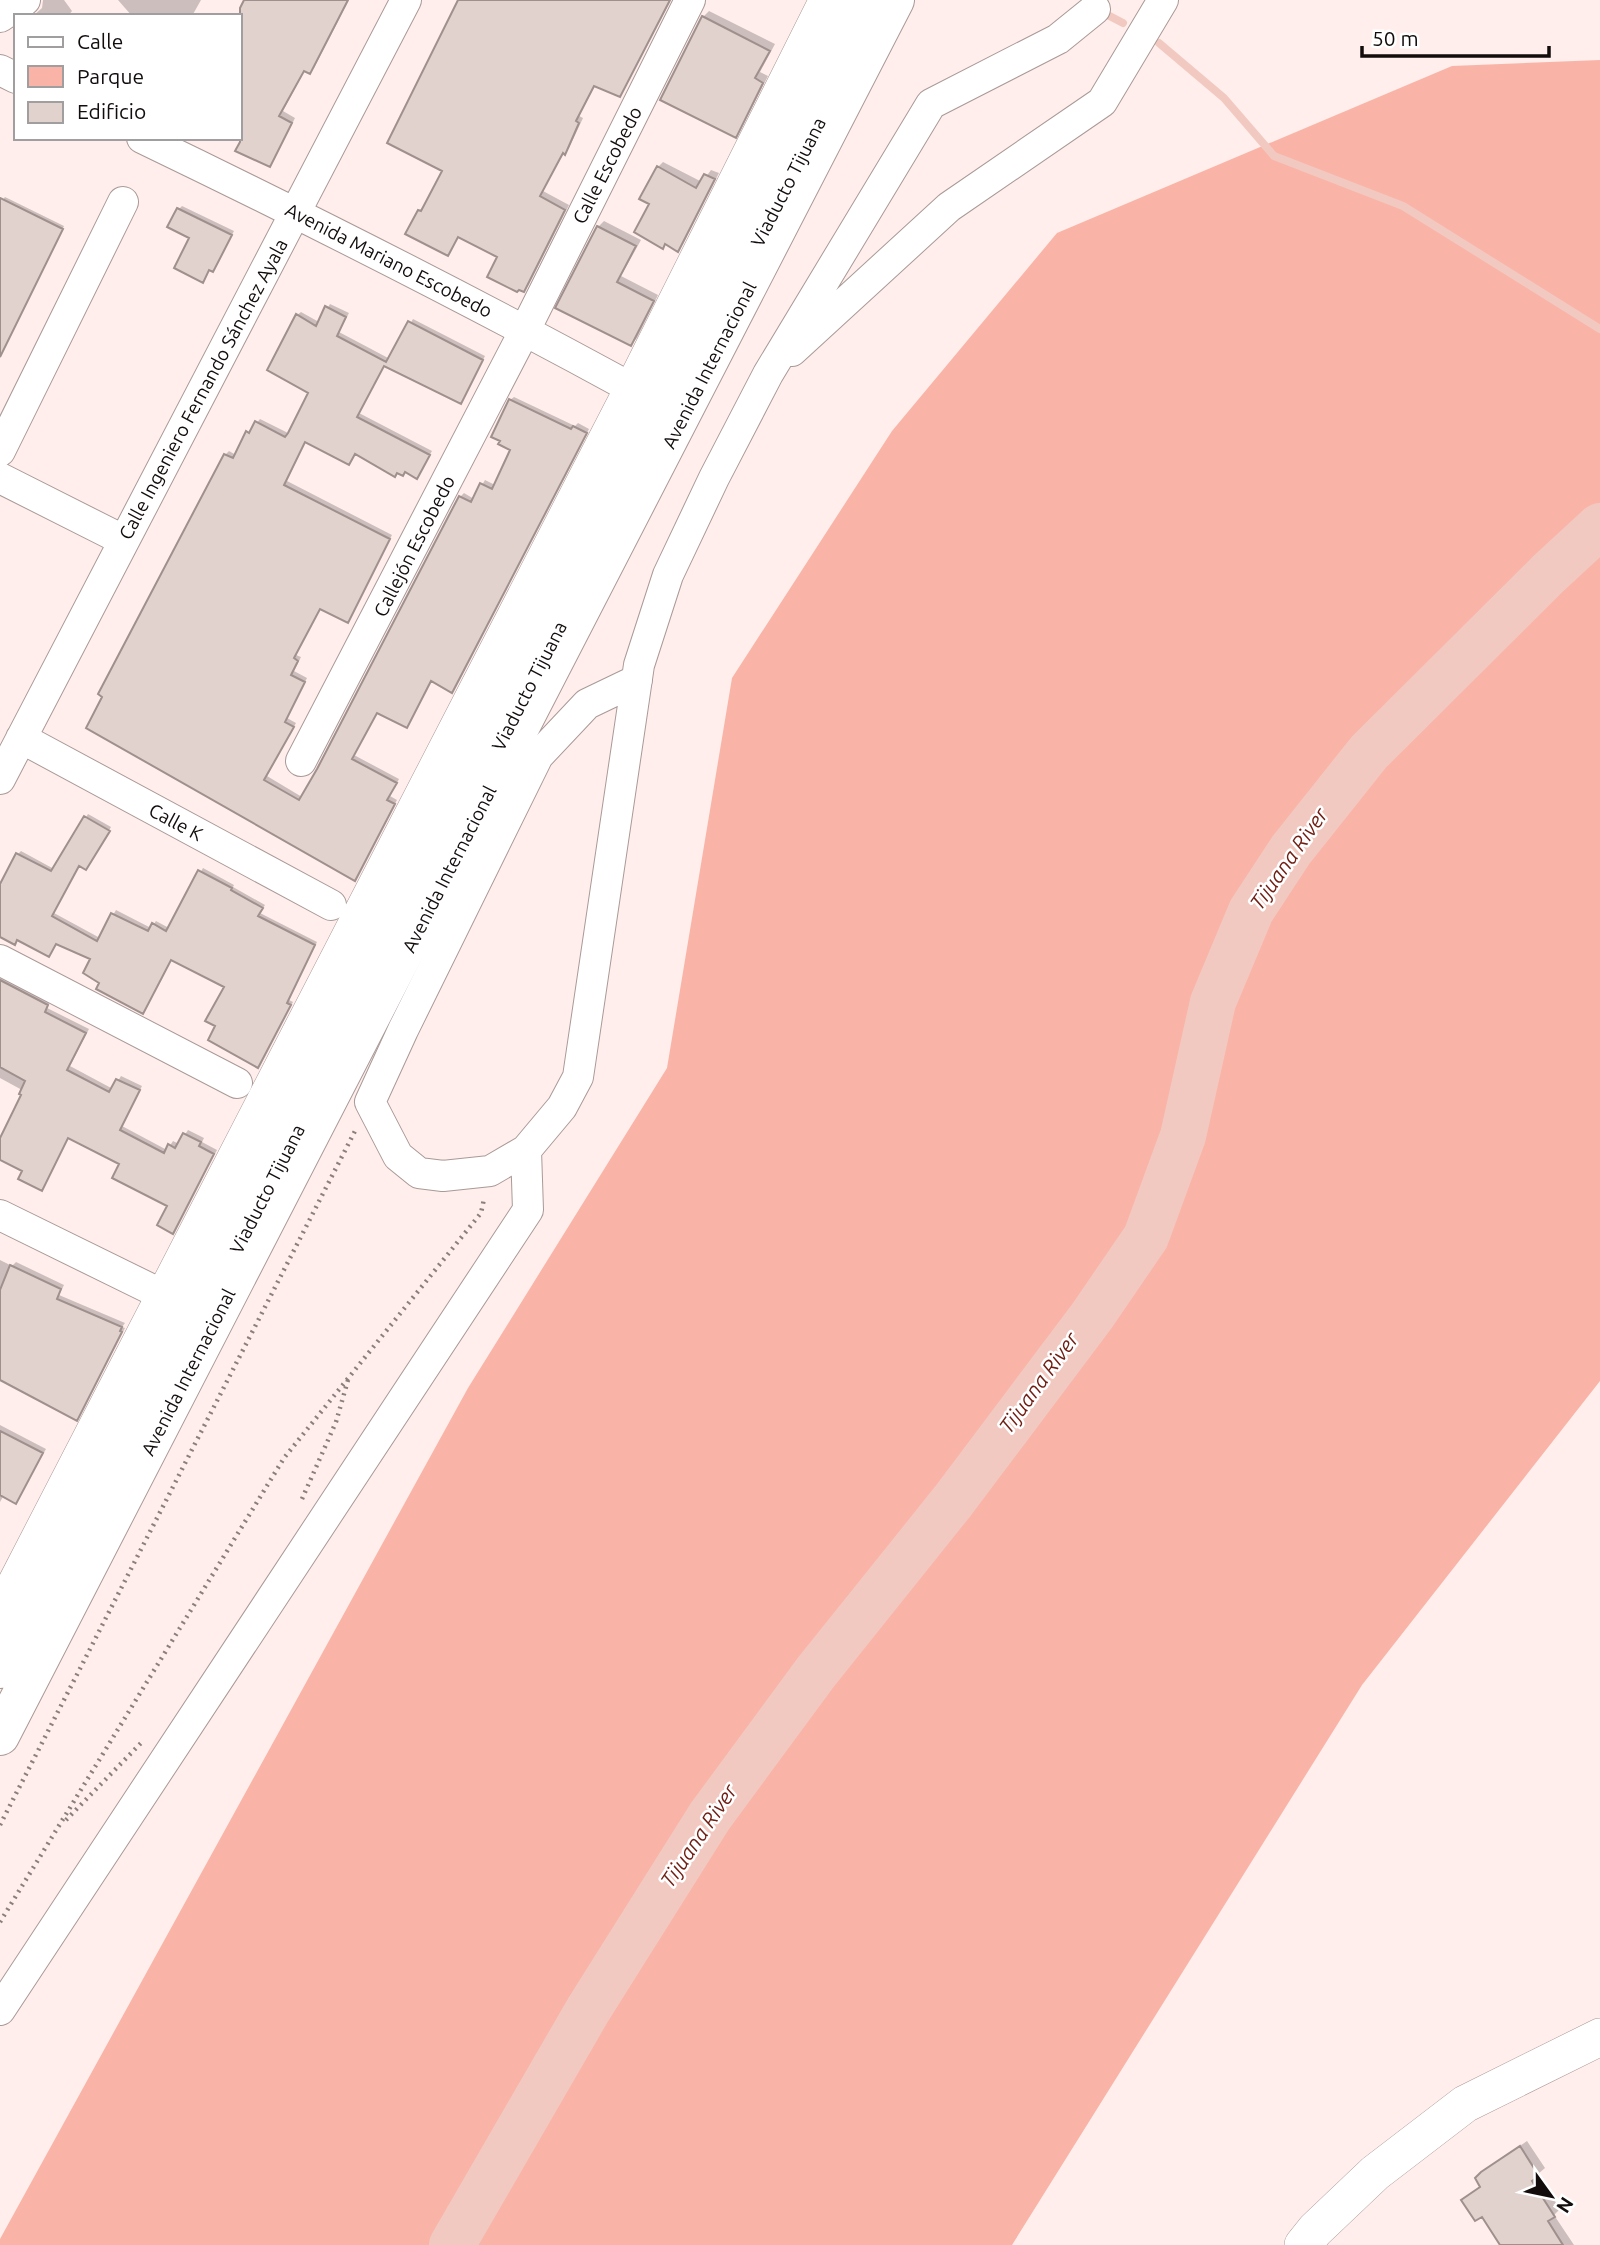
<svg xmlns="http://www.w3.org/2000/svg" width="1600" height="2245" font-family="Ubuntu,sans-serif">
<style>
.green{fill:#f9b4a7}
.shadow{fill:#0003}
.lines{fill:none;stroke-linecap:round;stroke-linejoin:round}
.stream{stroke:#f2c9c1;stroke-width:8}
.river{stroke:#f2c9c1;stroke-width:46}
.building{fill:#e1d2ce;stroke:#9f908d;stroke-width:2}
.minor-casing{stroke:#a99a97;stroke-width:32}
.major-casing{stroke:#a99a97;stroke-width:38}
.highway-casing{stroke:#a99a97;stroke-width:40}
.path{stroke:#8a7f7d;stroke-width:4.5;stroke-dasharray:2 5;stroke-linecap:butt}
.minor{stroke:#fff;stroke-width:30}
.major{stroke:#fff;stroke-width:37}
.highway{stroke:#fff;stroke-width:38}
.labels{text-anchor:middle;stroke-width:5;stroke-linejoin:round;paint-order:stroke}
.street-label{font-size:19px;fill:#120d0c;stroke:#fff}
.water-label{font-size:21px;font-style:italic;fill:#701d12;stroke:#fff}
</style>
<rect width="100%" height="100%" fill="#ffeeeb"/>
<path class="green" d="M1600,60V1381L1362,1685L1012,2245H0V2239L468,1388L667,1068L732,678L892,431L1057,233L1452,66Z"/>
<path class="shadow" d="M43,0H64L72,11L68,16H33L42,8Z
M118,0H201L192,16H132Z
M246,0H349L314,68L310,72L305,70L283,111L295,118L274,160L269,165L240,136V16H238Z
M460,0H671L624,90L620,95L596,84L579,116L583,118L569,148L564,152L543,191L569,205L528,286L524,290L499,256L459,236L448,254L419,211L424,206L444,170Z
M709,11L775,44L760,72L768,76L741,129L735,135L703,17Z
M663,162L702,182L711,170L719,173L683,244L678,250L666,243L662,247L652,204L658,167Z
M5,197L64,226L13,330L0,328V203Z
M182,206L234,231L215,267L210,268L203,280L191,237L179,209Z
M604,221L641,240L621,276L658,295L637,338L631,344L598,227Z
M330,304L349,313L339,332L390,359L413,319L485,356L464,398L385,364L359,413L432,451L417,477L356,452L349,463L306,441L287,481L392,535L351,617L347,621L321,607L296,655L301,657L294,671L307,678L287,718L296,723L267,776L302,797L460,497L464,493L474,499L485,480L495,485L513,449L510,400L514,397L575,426L578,423L589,429L456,687L452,691L432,680L407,726L378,711L354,755L399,779L390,796L397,800L355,879L88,727L225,455L229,451L236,455L248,433L260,419L290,434L311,393L297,315L301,312L319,322Z
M88,814L111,827L89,865L80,864L54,913L100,938L116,910L151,928L156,921L169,928L203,868L234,885L233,887L265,905L260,913L317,942L289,1000L293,1002L258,1066L217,1025L226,987L172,959L143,1012L101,983L92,958L57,943L49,955L18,939L0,935V888L18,854L21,851L54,869Z
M0,975L50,1001L47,1008L89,1029L70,1066L113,1089L121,1076L142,1086L122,1126L167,1150L173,1141L179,1144L188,1130L204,1138L202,1142L217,1150L173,1232L169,1206L122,1163L69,1136L42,1189L24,1170L0,1158V1142L24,1095L22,1090L0,1078Z
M0,1260L12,1266L16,1262L64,1285L59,1295L125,1323L122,1327L125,1328L80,1415L76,1419L0,1379Z
M0,1425L46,1449L16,1502L4,1495L0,1502Z
M1527,2141L1545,2168L1538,2174L1560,2209L1554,2215L1574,2245H1502L1483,2215L1463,2200L1481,2186L1477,2178L1490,2166Z"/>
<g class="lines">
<path class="stream" d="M1100,11L1123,23
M1159,43L1224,98L1274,156L1403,206L1600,329"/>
<path class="river" d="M452,2245L588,2010L710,1816L816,1672L953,1501L1092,1316L1146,1237L1183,1136L1213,1002L1251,911L1291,850L1369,752L1549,573L1600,526"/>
</g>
<path class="building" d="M244,0H348L310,74L304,71L279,116L292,123L270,167L235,151L240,142V8Z
M458,0H670L620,97L594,86L576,121L579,123L565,155L563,153L540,196L565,210L524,292L519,290L517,292L487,277L497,257L458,237L448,256L405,234L418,210L421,211L442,171L387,143Z
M702,16L770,51L755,78L763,83L736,138L660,100Z
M657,166L696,188L704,174L715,179L678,252L665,244L663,249L634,232L649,204L639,199Z
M0,198L63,229L0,357Z
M177,208L232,235L213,272L209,270L203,283L174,268L189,238L167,227Z
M597,226L636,246L617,282L654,301L631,346L555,308Z
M325,306L346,317L337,336L386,362L408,321L483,360L461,404L384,366L357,417L430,455L417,479L405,472L403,476L397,473L395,477L355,454L349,465L305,442L284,485L390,539L348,623L320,609L294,658L298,661L291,675L305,682L285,722L294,727L264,780L299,800L317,769L459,496L471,502L480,483L492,489L510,450L498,444L500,441L491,437L509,399L571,429L573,426L587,433L452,693L431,681L407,728L377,713L352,759L397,783L387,800L395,804L355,881L86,728L102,697L98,694L224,454L233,458L246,431L249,433L255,421L285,437L288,433L308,393L267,370L296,314L316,326Z
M84,816L110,831L86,870L79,866L52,916L97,941L111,913L148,931L152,923L166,931L198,870L232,888L231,890L263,908L258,916L315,945L287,1003L291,1005L258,1068L208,1040L215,1026L205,1021L224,987L171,960L143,1014L96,989L99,983L83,973L90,959L56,944L49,957L17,940L15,945L0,937V884L16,853L51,871Z
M0,980L48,1005L45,1012L86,1033L67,1070L109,1092L116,1079L140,1090L120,1130L164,1153L168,1144L175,1148L183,1133L201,1142L199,1146L214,1154L173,1234L157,1225L167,1206L112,1178L119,1164L68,1138L42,1191L18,1179L22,1171L0,1160V1138L21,1095L19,1094L25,1081L0,1067Z
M10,1265L61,1289L57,1299L122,1327L120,1331L122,1332L77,1421L0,1380V1290Z
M0,1431L43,1453L16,1504L0,1495Z
M1520,2146L1539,2176L1532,2181L1555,2217L1548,2221L1563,2245H1500L1482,2217L1475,2221L1461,2200L1480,2187L1475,2178L1481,2172Z"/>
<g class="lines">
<g class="minor-casing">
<path id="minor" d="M0,17L25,0
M0,70L16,78
M142,138C308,218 472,301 633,389
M792,351L949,207L1102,102L1163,0
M0,451L123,202
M0,478L123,540
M637,680L587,704L538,756L403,1030L370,1102L398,1156L419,1173L443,1176L490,1171L526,1150L562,1107L578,1077L639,665L668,575L714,478L768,374L931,104L1058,39L1095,9
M21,738L331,905
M301,761L525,330L690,0
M0,779L406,0
M0,960L237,1083
M0,1215L165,1296
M0,2010L528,1210L526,1150"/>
</g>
<g class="major-casing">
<path id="major" d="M0,1615L633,389L828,0
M1303,2245L1315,2230L1375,2173L1465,2104L1600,2037"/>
</g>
<g class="highway-casing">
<path id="highway" d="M0,1669L861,0
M0,1736L895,0"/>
</g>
<path class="path" d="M302,1499L336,1422L348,1380
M66,1820L141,1743
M0,1825L355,1131
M0,1922L284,1458L481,1213L484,1199"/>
<use href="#minor" class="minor"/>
<use href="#major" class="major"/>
<use href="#highway" class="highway"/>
</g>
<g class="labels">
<g class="street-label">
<text transform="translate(607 165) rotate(-63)" y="7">Calle Escobedo</text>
<text transform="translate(788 182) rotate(-63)" y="7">Viaducto Tijuana</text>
<text transform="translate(389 260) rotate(27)" y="7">Avenida Mariano Escobedo</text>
<text transform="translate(709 365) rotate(-63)" y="7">Avenida Internacional</text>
<text transform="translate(203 389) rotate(-62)" y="7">Calle Ingeniero Fernando Sánchez Ayala</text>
<text transform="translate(414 546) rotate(-63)" y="7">Callejón Escobedo</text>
<text transform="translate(529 686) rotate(-63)" y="7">Viaducto Tijuana</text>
<text transform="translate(176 822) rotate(28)" y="7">Calle K</text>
<text transform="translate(449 869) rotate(-63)" y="7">Avenida Internacional</text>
<text transform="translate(267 1189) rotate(-63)" y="7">Viaducto Tijuana</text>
<text transform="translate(188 1372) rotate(-63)" y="7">Avenida Internacional</text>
</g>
<g class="water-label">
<text transform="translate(1289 859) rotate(-55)" y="7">Tijuana River</text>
<text transform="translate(1039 1383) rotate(-54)" y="7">Tijuana River</text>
<text transform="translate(699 1836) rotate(-56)" y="7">Tijuana River</text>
</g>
</g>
<rect x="14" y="14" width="228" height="126" fill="#ffffff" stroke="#a09e9e" stroke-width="2"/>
<rect x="28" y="37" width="35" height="10" fill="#ffffff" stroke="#a09e9e" stroke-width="2"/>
<text x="77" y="49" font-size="21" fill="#120d0c">Calle</text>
<rect x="28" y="66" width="35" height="21" fill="#f9b4a7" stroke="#a09e9e" stroke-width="2"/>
<text x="77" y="84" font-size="21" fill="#120d0c">Parque</text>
<rect x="28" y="102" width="35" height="21" fill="#e1d2ce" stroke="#a09e9e" stroke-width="2"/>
<text x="77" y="119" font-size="21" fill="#120d0c">Edificio</text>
<g transform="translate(1551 2196) rotate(123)" stroke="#ffffff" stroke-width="5" paint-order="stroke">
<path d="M0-5L12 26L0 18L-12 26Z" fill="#120d0c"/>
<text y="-10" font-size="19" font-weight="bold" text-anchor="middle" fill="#120d0c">N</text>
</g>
<path d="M1362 46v10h187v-10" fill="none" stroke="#120d0c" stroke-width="3.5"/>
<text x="1372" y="46" font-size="21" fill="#120d0c" stroke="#ffffff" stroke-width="5" paint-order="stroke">50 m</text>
</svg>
